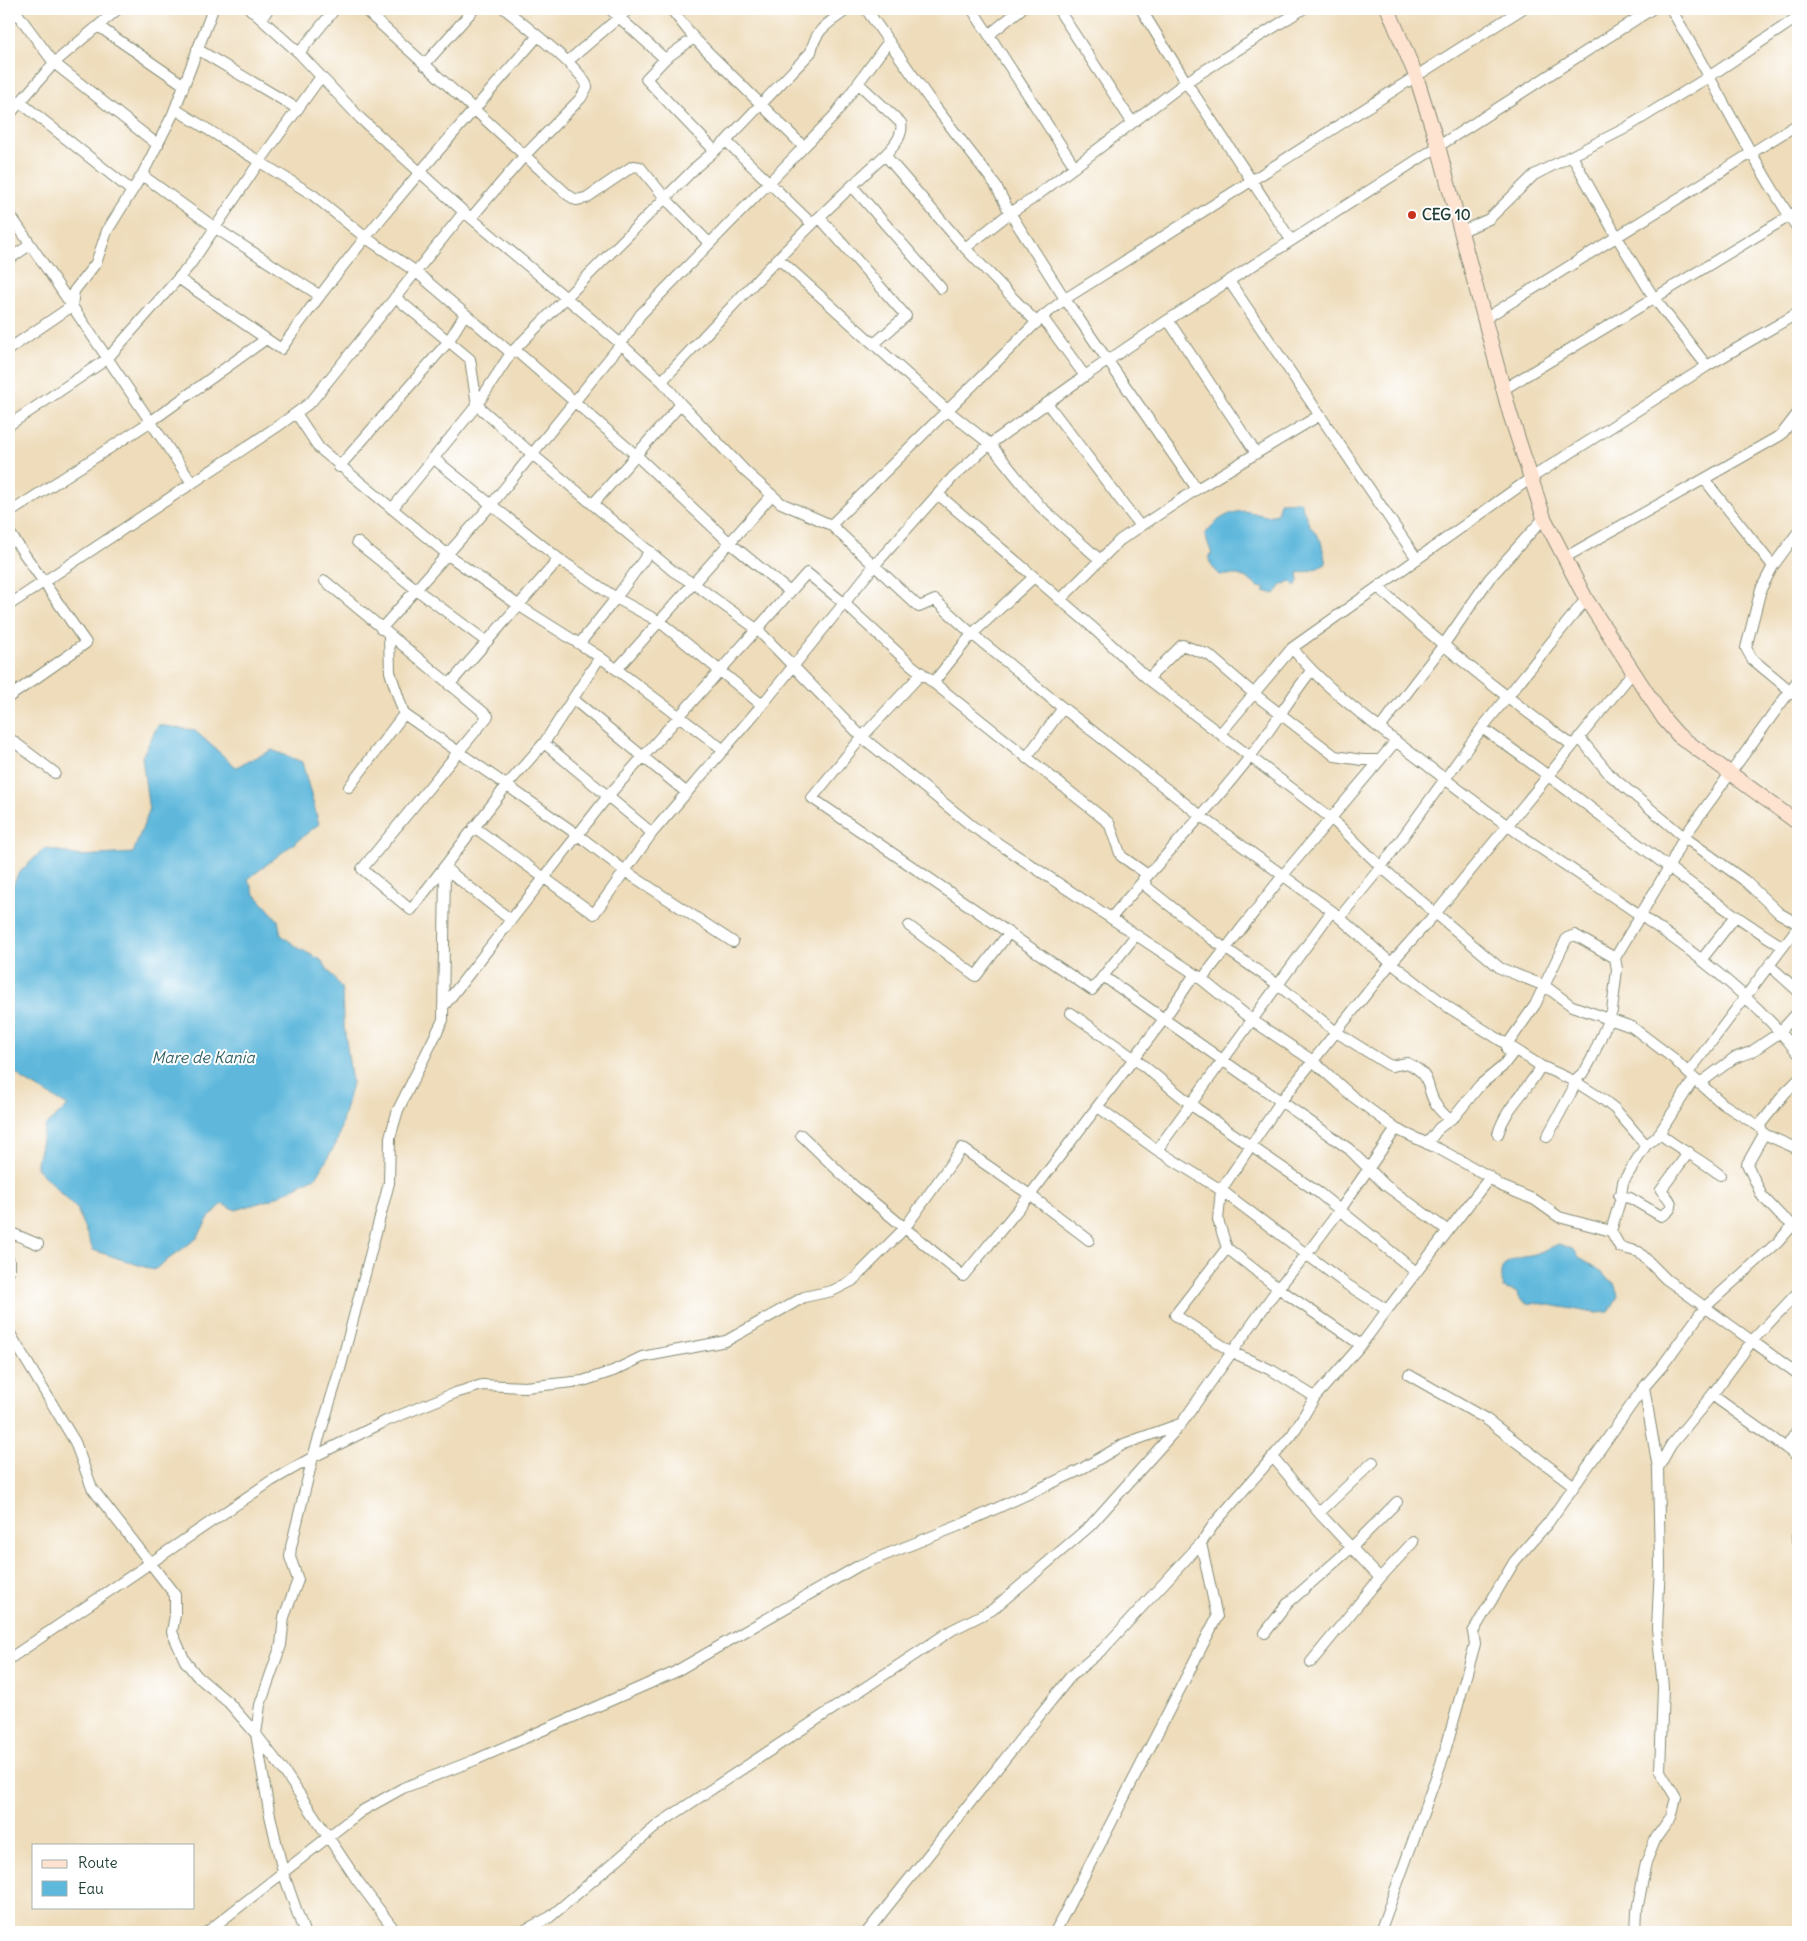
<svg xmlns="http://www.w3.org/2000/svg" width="1807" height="1941" font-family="Delius,sans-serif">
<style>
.water{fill:#5eb8dc;stroke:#3e7a88}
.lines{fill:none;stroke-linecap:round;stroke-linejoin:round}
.street-casing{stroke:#868c77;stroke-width:12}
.secondary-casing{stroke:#868c77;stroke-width:16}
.street{stroke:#fff;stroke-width:10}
.secondary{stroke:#fee3d1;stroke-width:14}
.poi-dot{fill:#c8321e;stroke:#fff;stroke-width:2}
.labels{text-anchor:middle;stroke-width:4;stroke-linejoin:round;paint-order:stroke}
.poi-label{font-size:15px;font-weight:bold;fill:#1f3d34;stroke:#fff;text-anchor:start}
.water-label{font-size:16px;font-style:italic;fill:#326266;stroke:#fff}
</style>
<rect width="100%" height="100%" fill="#fff"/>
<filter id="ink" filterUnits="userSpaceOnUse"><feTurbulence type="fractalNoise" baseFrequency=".02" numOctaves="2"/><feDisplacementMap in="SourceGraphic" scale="10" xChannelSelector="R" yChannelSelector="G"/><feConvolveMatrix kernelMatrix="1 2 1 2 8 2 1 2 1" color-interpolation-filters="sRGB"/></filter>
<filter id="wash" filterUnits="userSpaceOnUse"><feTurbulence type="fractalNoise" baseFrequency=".0096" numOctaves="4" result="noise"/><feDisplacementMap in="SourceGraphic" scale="20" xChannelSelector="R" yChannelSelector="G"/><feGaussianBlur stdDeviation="1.12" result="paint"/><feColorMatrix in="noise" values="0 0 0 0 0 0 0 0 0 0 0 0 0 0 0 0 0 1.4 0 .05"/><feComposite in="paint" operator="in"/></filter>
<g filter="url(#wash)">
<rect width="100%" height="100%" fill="#eedcba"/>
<path class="water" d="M1300,501L1309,524L1321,541L1326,564C1318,568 1308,572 1298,573L1299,580L1295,586L1290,581L1282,585L1275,594L1264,591L1265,588L1258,587L1247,578L1238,575H1220C1214,569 1208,564 1209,555L1212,554L1205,535C1213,521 1233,508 1250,512C1260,514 1264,518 1277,514L1280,502Z
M158,725L194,730L236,767L272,750L302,762L319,824L248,879L254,893L278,920L281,935L300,949L321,960L342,989L343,1019L352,1083L337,1142L317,1176L272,1199L236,1210L222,1204L208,1219L197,1238L154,1270L93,1250L77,1209L36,1168L45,1126L68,1106L22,1079L9,1065V894L18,874L45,848L80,856L133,853L149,811L142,757Z
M1559,1244L1574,1250L1581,1259L1601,1271L1609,1281L1614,1283L1618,1296L1609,1312L1595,1313L1544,1304L1526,1303L1519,1299L1516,1292L1503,1288C1495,1263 1510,1259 1530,1256C1540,1255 1550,1247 1559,1244Z"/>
</g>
<g filter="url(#ink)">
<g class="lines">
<g class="street-casing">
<path id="street" d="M14,9L54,63L158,145
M250,9L299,53L361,119L464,212L621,344L662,381L681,404L746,472L781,503L831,525L919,607L935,600L972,634L1063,708L1201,816L1332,911L1391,963L1448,1007L1541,1066L1574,1081L1601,1098L1615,1109L1646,1145
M364,9L568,195L576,200L586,198L633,166L640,167L666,199L709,243
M610,9L665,59
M671,9L694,38L804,147
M866,9L930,100L995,184L1010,213L1065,299L1197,489
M972,9L1075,167
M1058,9L1132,122
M1141,9L1186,82L1291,240
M1671,9C1714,82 1751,159 1798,229
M262,19L268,9
M98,26L184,85
M990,34L1021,9
M694,38L665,59L646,79L715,151
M197,49L298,109
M299,53L335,9
M568,61L629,9
M424,65L474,9
M20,102L132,191
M175,109L313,195L366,238L415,271L511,353
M9,115L54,63L118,9
M726,141L812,224
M885,155L965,248L1037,323
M1572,156L1617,237L1654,298L1707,366
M142,175L214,227L319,295
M852,186L941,288
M9,213L192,483
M819,217L906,316L875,343
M471,218L525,155L581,98L587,87C585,71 520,22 505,9
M1460,232L1489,219L1534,175L1624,129L1710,76L1798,17
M965,248L1010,213L1031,200L1186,82L1303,9
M9,259L30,245
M779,259L948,411L990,444L1040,506L1100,560
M178,278L281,349C358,239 449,139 537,37
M1229,281L1417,559
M395,297L470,359L477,405L532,454L673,571L697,586L758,630L862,737L972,826L1195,974L1252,1020L1313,1061L1352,1096L1396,1129L1441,1150L1490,1177L1499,1185L1535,1200L1559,1217L1611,1231
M1042,317L1085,376
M1486,318L1798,124
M1168,320L1256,453
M9,349L72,306L74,291L96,263L107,231L142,175L173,114L213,9
M515,350L637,456L730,543L790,592
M662,381C730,308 798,235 871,168C883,157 905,140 901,123L858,83
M1504,389L1798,211
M1047,403L1140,526
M296,413L319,448L448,555L518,605L600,657L724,750
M9,425L107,359L190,265L260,161L320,78
M433,458L559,559L616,598L660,622L762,705
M339,467L448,342L465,314
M1704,479L1781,435L1798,413
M939,495L1091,626L1148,679L1332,819L1381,867L1500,968L1545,986L1572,1006L1632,1027L1673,1058L1688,1073
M593,504L681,404
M392,509L477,405L511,353L697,166L726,141L811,52C816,28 829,23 848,9
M9,513L150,422L266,339
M831,525L1042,317L1065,299L1522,9
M9,532L86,643L9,697
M357,542L417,590L487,642
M1564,558L1704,479L1773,566L1761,589L1746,648L1752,659L1798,697
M1773,566L1798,532
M325,581L488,716L362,869L411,910L507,785L544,743L600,657
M1379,588C1442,646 1502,695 1572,745
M1060,600L1120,540L1197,489L1320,415
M9,605L281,424L311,402L464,212
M381,629L491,505L621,344L640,315L834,116L889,41
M580,643L616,598L650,551
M1292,648C1323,686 1364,716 1402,746C1437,773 1472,800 1508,826C1608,897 1720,956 1798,1053
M617,669L772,495
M922,673L862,737L812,798L1092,990L1136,935
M1148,679L1182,645L1209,655L1253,693L1335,756L1362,760H1378
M933,683L972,634L1034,577
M449,685L559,559
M573,699L687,793
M404,714L578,835L625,871L733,942
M1380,728L1442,647L1489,579L1544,518
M1482,728C1584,798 1678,881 1783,947
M1220,734L1292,648L1531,478L1707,366L1798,313
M1579,737L1610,775L1684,837L1744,880L1779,913L1798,924
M9,738L55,773
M544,743L652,833
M1026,758L1063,708
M349,787L404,714L390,672L389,636
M474,827L594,914L652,833L762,705L874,566L953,477L990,444L1085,376L1168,320L1652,9
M445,868L511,920
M1143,879L1148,888L1213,940L1277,984L1336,1032L1387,1064L1391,1066L1407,1063C1434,1076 1424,1085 1436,1105C1439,1110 1445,1115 1450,1120
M1340,917L1381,867L1482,728L1586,599
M1111,918C1156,864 1206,814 1249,758C1271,730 1289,699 1311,671
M909,926L976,976L1008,934
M1798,927L1688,1073L1723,1104L1760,1127L1764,1134L1798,1149
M1702,959L1735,917
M1770,966L1798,991
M1195,974L1164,1019L1349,1149L1385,1185L1447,1230
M1202,979L1284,874L1396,741
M443,1007L608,796L807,573L845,604L910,664L1109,823L1121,856L1148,875
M1071,1013L1135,1059L1197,1109L1319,1193L1416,1272
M1694,1079L1657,1137L1646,1145L1623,1182L1620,1201L1611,1231L1620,1247L1639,1252L1666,1279L1752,1341L1798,1292
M1699,1084L1734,1058L1751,1052L1779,1033L1798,1012
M1098,1107L1157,1150L1221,1190L1346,1284L1387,1310L1490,1177
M1759,1126L1785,1093L1798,1080
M1659,1133C1678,1149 1701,1159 1720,1175
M1498,1134C1506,1106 1527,1092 1541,1066
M1764,1134L1747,1164L1762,1196L1780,1215L1797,1228
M801,1135L854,1186L963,1276L1030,1195L1164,1019L1103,976
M1547,1137L1573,1089L1574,1081L1585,1071L1592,1058L1612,1011L1617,969L1615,958L1669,867L1684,837L1798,680
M1427,1144L1439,1128L1455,1116L1480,1085L1502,1067L1512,1054L1507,1050V1045L1535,1005L1567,938L1575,935L1615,958
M1157,1150L1332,911
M1619,1196L1630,1198L1661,1216C1678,1207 1671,1201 1661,1190L1689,1152
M9,1232L38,1244
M1227,1248L1278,1288L1361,1345
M9,1261V1271
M1387,1310L1361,1345L1315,1397L1273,1371L1232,1352L1278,1288L1306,1255L1340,1210L1396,1129
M9,1332L75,1442L92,1488L175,1595V1615L172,1632L185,1661L197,1676L229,1703L256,1734L284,1771L357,1880L396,1932
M1409,1375L1486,1419L1573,1485
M1712,1395L1786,1448L1798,1429
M1786,1448L1798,1457
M1273,1457L1319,1513L1380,1578
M1658,1468L1671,1445L1712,1395L1752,1341L1798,1374
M1319,1513L1373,1462
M1798,1535V1541
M1265,1633L1288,1603L1351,1548L1397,1502
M9,1659L271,1481L313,1457L386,1421L455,1393L482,1385L525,1387L583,1381L613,1371L642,1357L726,1341L804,1297L832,1291L852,1281L904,1229L962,1148L1030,1195L1089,1240
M1311,1662L1380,1578L1413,1542
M207,1932L360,1812L403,1788L475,1760L673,1673L860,1565L958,1526L1078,1471L1124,1444L1180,1424
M304,1932L283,1872L269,1811L256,1734L260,1705L281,1645L284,1617L298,1580L290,1557L291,1547L313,1457L340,1369L389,1183L390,1137L398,1110L443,1020L445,868
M521,1932L550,1917L659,1824L952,1630L992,1610L1090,1526L1181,1424L1232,1352L1175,1315L1227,1248L1218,1220L1221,1190L1281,1101L1391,963L1435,914L1633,672
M867,1932L1070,1677L1103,1649L1201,1543L1214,1524L1292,1435L1315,1397
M1055,1932L1217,1617L1201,1543
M1380,1932L1444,1755L1475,1644L1473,1632L1514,1562L1548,1523L1644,1387
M1636,1932L1637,1911L1646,1862L1656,1838L1671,1817L1676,1798L1660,1771L1663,1687L1657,1628L1660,1565L1658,1468L1644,1387L1663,1365L1705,1307L1778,1242L1793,1225"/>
</g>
<g class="secondary-casing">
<path id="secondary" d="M1388,9L1416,76L1438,146L1510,414L1544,518L1586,599L1664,719L1678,735L1798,823"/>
</g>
<use href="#street" class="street"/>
<use href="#secondary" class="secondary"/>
</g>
</g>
<circle class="poi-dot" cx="1412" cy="215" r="5"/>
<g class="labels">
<g class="poi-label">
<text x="1422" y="220">CEG 10</text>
</g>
<g class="water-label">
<text x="203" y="1063">Mare de Kania</text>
</g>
</g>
<rect width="1807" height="1941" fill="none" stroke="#fff" stroke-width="30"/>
<rect x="32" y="1844" width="162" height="65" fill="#ffffff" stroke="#a5b1ae"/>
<rect x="42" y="1860" width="25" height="8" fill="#fee3d1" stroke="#a5b1ae"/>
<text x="78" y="1868" font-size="15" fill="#1f3d34">Route</text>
<rect x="42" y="1881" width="25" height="15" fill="#5eb8dc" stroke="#a5b1ae"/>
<text x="78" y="1894" font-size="15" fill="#1f3d34">Eau</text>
</svg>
